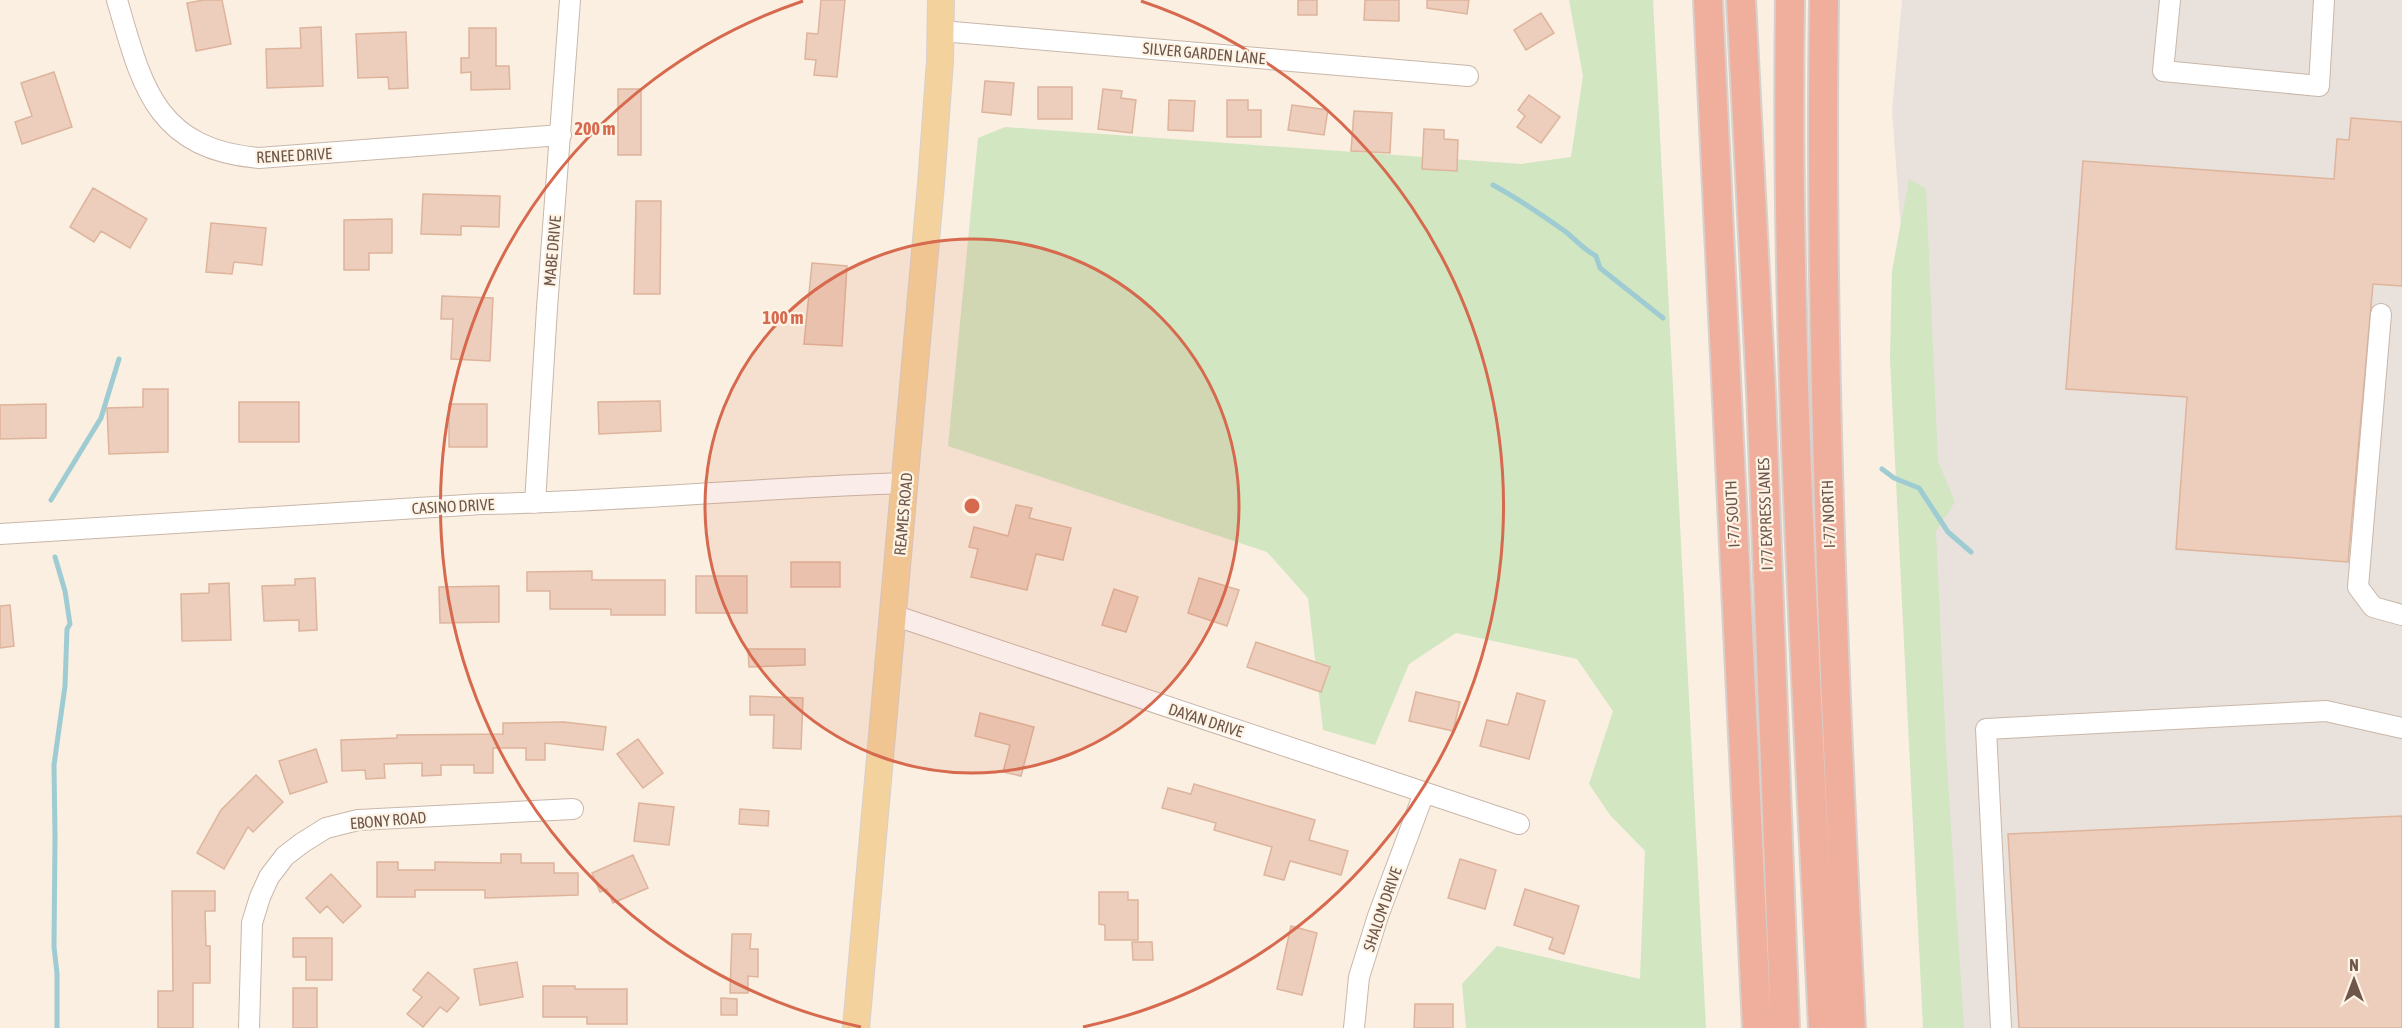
<svg xmlns="http://www.w3.org/2000/svg" width="2402" height="1028" font-family="'Asap Condensed',sans-serif">
<style>
.industrial{fill:#e9e2dc}
.green{fill:#d1e6c1}
.lines{fill:none;stroke-linecap:round;stroke-linejoin:round}
.stream{stroke:#9eccd2;stroke-width:5}
.building{fill:#edcdbb;stroke:#deb49c;stroke-width:1.5}
.minor-casing{stroke:#c9b7a9;stroke-width:22}
.major-casing{stroke:#d7d0cc;stroke-width:28}
.highway-casing{stroke:#d7d0cc;stroke-width:32}
.minor{stroke:#fff;stroke-width:20}
.major{stroke:#f4d29d;stroke-width:26}
.highway{stroke:#f0af9c;stroke-width:28}
.ring{fill:none;stroke:#d6694e;stroke-width:3}
.labels{text-anchor:middle;stroke-width:4.5;stroke-linejoin:round;paint-order:stroke}
.street-label{font-size:16px;fill:#6f564a;stroke:#fdf4e6}
.centre{fill:#d6694e;stroke:#fdf4e6;stroke-width:3}
.ring-label{font-size:18px;text-anchor:middle;font-weight:bold;fill:#d6694e;stroke:#fdf4e6;stroke-width:4.5;stroke-linejoin:round;paint-order:stroke}
</style>
<rect width="100%" height="100%" fill="#faefe1"/>
<path class="industrial" d="M1902,0H2402V1028H1953L1922,508L1892,111Z"/>
<path class="green" d="M1569,0H1653L1706,1028H1466L1462,984L1497,946L1640,979L1645,851L1610,815L1589,784L1613,711L1577,659L1456,633L1409,664L1375,745L1323,730L1308,598L1267,552L948,446L978,138L1005,127L1521,164L1571,157L1583,76Z
M1909,179L1926,189L1938,461L1955,502L1936,531L1946,749L1964,1028H1923L1890,359L1892,271Z"/>
<g class="lines">
<path class="stream" d="M1493,185C1519,199 1542,215 1566,232C1576,240 1584,250 1596,256L1600,268L1663,318
M1882,469L1894,478L1919,488L1948,532L1971,552
M51,500L101,418L119,359
M55,557L65,591L70,624L67,629L65,686L54,765L55,837L54,947L57,973V1028"/>
</g>
<path class="building" d="M204,0H222L231,44L196,51L187,3Z
M821,0H845L837,77L814,75L816,60L805,59L807,33L818,34Z
M1298,0H1317V15H1298Z
M1365,0H1399V21L1364,20Z
M1427,0H1469L1467,14L1427,8Z
M1541,13L1554,33L1526,50L1514,30Z
M321,27L323,86L267,88L266,49L301,48L300,28Z
M469,28H496V66H509L510,89L471,90V72L461,73V58H469Z
M406,32L408,88L389,89L388,77L358,78L356,34Z
M54,72L72,127L22,144L15,122L32,116L21,83Z
M985,81L1014,83L1011,115L982,112Z
M1038,87H1072V119H1038Z
M618,89H641V155H618Z
M1103,89L1122,91L1121,98L1136,100L1132,133L1098,129Z
M1529,95L1560,117L1541,143L1517,127L1525,116L1518,110Z
M1169,100L1195,101L1193,131L1168,130Z
M1227,100H1248V110H1261V137H1227Z
M1292,105L1328,110L1324,135L1288,130Z
M1354,111L1392,113L1390,153L1351,151Z
M2351,118L2402,122V286L2373,284L2348,562L2176,549L2187,397L2066,389L2083,161L2334,179L2337,139L2349,140Z
M1424,129L1444,130V139L1458,140L1457,171L1422,169Z
M93,188L147,219L130,248L101,231L94,242L70,227Z
M423,194L500,196L499,227L461,226V235L421,234Z
M636,201H661L660,294H634Z
M392,219V253H369V270H344V220Z
M211,223L266,228L262,265L234,262L232,274L206,272Z
M812,263L847,266L842,346L804,344Z
M442,296L493,298L490,361L451,359L453,319H441Z
M143,389H168V452L109,454L107,408L143,407Z
M660,401L661,431L599,434L598,402Z
M239,402H299V442H239Z
M46,404V438L0,439V405Z
M449,404H487V447H449Z
M1016,505L1032,508L1029,518L1071,528L1063,560L1036,554L1027,590L971,577L978,549L969,547L974,527L1008,536Z
M791,562H840V587H791Z
M592,571V580H665V615H611V609H550V591H527V572Z
M696,576H747V613H696Z
M315,578L317,630L299,631V620L264,621L262,586L295,585V579Z
M1199,578L1239,590L1227,626L1188,613Z
M229,583L231,640L182,641L181,594L209,593V584Z
M499,586V622L440,623L439,587Z
M1114,589L1138,597L1126,632L1102,625Z
M10,605L14,646L0,648V606Z
M1256,642L1330,667L1321,692L1247,667Z
M748,649H805V665L749,667Z
M1416,692L1460,702L1453,731L1409,721Z
M1517,693L1545,701L1529,759L1480,746L1487,720L1508,725Z
M750,696L803,698L801,749L773,748L774,715H750Z
M980,713L1034,727L1021,776L1003,772L1010,745L975,736Z
M564,722L606,727L603,750L545,743V760H526V748H493V773H474V765H441V775L422,776V763L384,764L385,778L366,779L365,770L342,771L341,740L397,738V735L503,734V723Z
M638,739L663,773L643,788L617,754Z
M316,749L327,782L290,794L279,761Z
M256,775L283,802L253,832L248,827L224,869L197,853L221,810Z
M1194,784L1315,820L1309,840L1348,851L1341,875L1290,861L1284,880L1264,875L1272,847L1214,830L1216,823L1162,808L1168,788L1191,794Z
M639,803L674,807L669,845L634,841Z
M740,809L769,811L768,826L739,824Z
M2402,816V1028H2019L2008,834Z
M501,854H521V863H554V873H578V895L485,898V890H415V897H377V862H398V870H435V862L501,863Z
M633,855L648,888L613,903L607,889L600,892L592,873Z
M1460,859L1496,870L1485,909L1448,898Z
M331,874L361,906L343,923L327,906L320,913L306,898Z
M1525,889L1579,906L1564,954L1549,949L1553,938L1514,925Z
M172,891H215V911H205L206,946H210V983H193V1028H158V991H173Z
M1099,892H1128V900H1138V940H1105V925L1099,924Z
M1291,926L1317,933L1302,995L1277,989Z
M732,934H751L750,949H758V977L748,976V993H730Z
M293,938H332V980H306V957H293Z
M1132,942H1152L1153,960H1133Z
M517,962L523,997L480,1005L474,969Z
M428,972L459,998L447,1012L440,1007L423,1027L407,1014L422,997L413,990Z
M543,986H575V989H627V1024H587V1017H543Z
M293,988H317V1028H293Z
M721,998L737,999V1015H721Z
M1415,1004H1453V1028H1414Z"/>
<g class="lines">
<g class="minor-casing">
<path id="minor" d="M117,0C142,86 155,149 259,158L561,135
M2170,0L2163,71L2319,86L2324,0
M941,31L1468,76
M2381,314L2358,587L2373,607L2402,615
M535,503L547,308L570,0
M0,534L482,504C624,502 765,487 906,483
M893,615L1519,824
M249,1028L252,923L260,897L269,877L285,856L302,843L326,828L358,820L573,809
M1354,1028L1359,977L1378,916L1424,793
M2001,1028L1986,729L2326,711L2402,728"/>
</g>
<g class="major-casing">
<path id="major" d="M856,1028L931,184L940,61L941,0"/>
</g>
<g class="highway-casing">
<path id="highway" d="M1708,0L1757,1028
M1741,0L1761,391L1785,1028
M1790,0C1785,343 1807,686 1823,1028
M1824,0C1819,343 1834,685 1851,1028"/>
</g>
<use href="#minor" class="minor"/>
<use href="#major" class="major"/>
<use href="#highway" class="highway"/>
</g>
<circle cx="972" cy="506" r="267" fill="#d6694e" fill-opacity=".12"/>
<g class="ring">
<circle cx="972" cy="506" r="267"/>
<path d="M861 1027A533 533 0 0 1 803 1M1141 1A533 533 0 0 1 1083 1027"/>
</g>
<g class="labels">
<g class="street-label">
<text transform="translate(1204 53) rotate(5)" y="6">SILVER GARDEN LANE</text>
<text transform="translate(294 155) rotate(-3)" y="6">RENEE DRIVE</text>
<text transform="translate(552 251) rotate(-85)" y="6">MABE DRIVE</text>
<text transform="translate(453 506) rotate(-3)" y="6">CASINO DRIVE</text>
<text transform="translate(903 514) rotate(-85)" y="6">REAMES ROAD</text>
<text transform="translate(1732 514) rotate(-93)" y="6">I-77 SOUTH</text>
<text transform="translate(1765 514) rotate(-92)" y="6">I 77 EXPRESS LANES</text>
<text transform="translate(1828 514) rotate(-92)" y="6">I-77 NORTH</text>
<text transform="translate(1206 720) rotate(18)" y="6">DAYAN DRIVE</text>
<text transform="translate(388 820) rotate(-5)" y="6">EBONY ROAD</text>
<text transform="translate(1382 909) rotate(-71)" y="6">SHALOM DRIVE</text>
</g>
</g>
<circle cx="972" cy="506" r="9" class="centre"/>
<g class="ring-label">
<text x="595" y="135">200 m</text>
<text x="783" y="324">100 m</text>
</g>
<g transform="translate(2354 980)" stroke="#fdf4e6" stroke-width="4.5" paint-order="stroke">
<path d="M0-4.5L10 22L0 15L-10 22Z" fill="#6f564a"/>
<text y="-9" font-size="16" font-weight="bold" text-anchor="middle" fill="#6f564a">N</text>
</g>
</svg>
